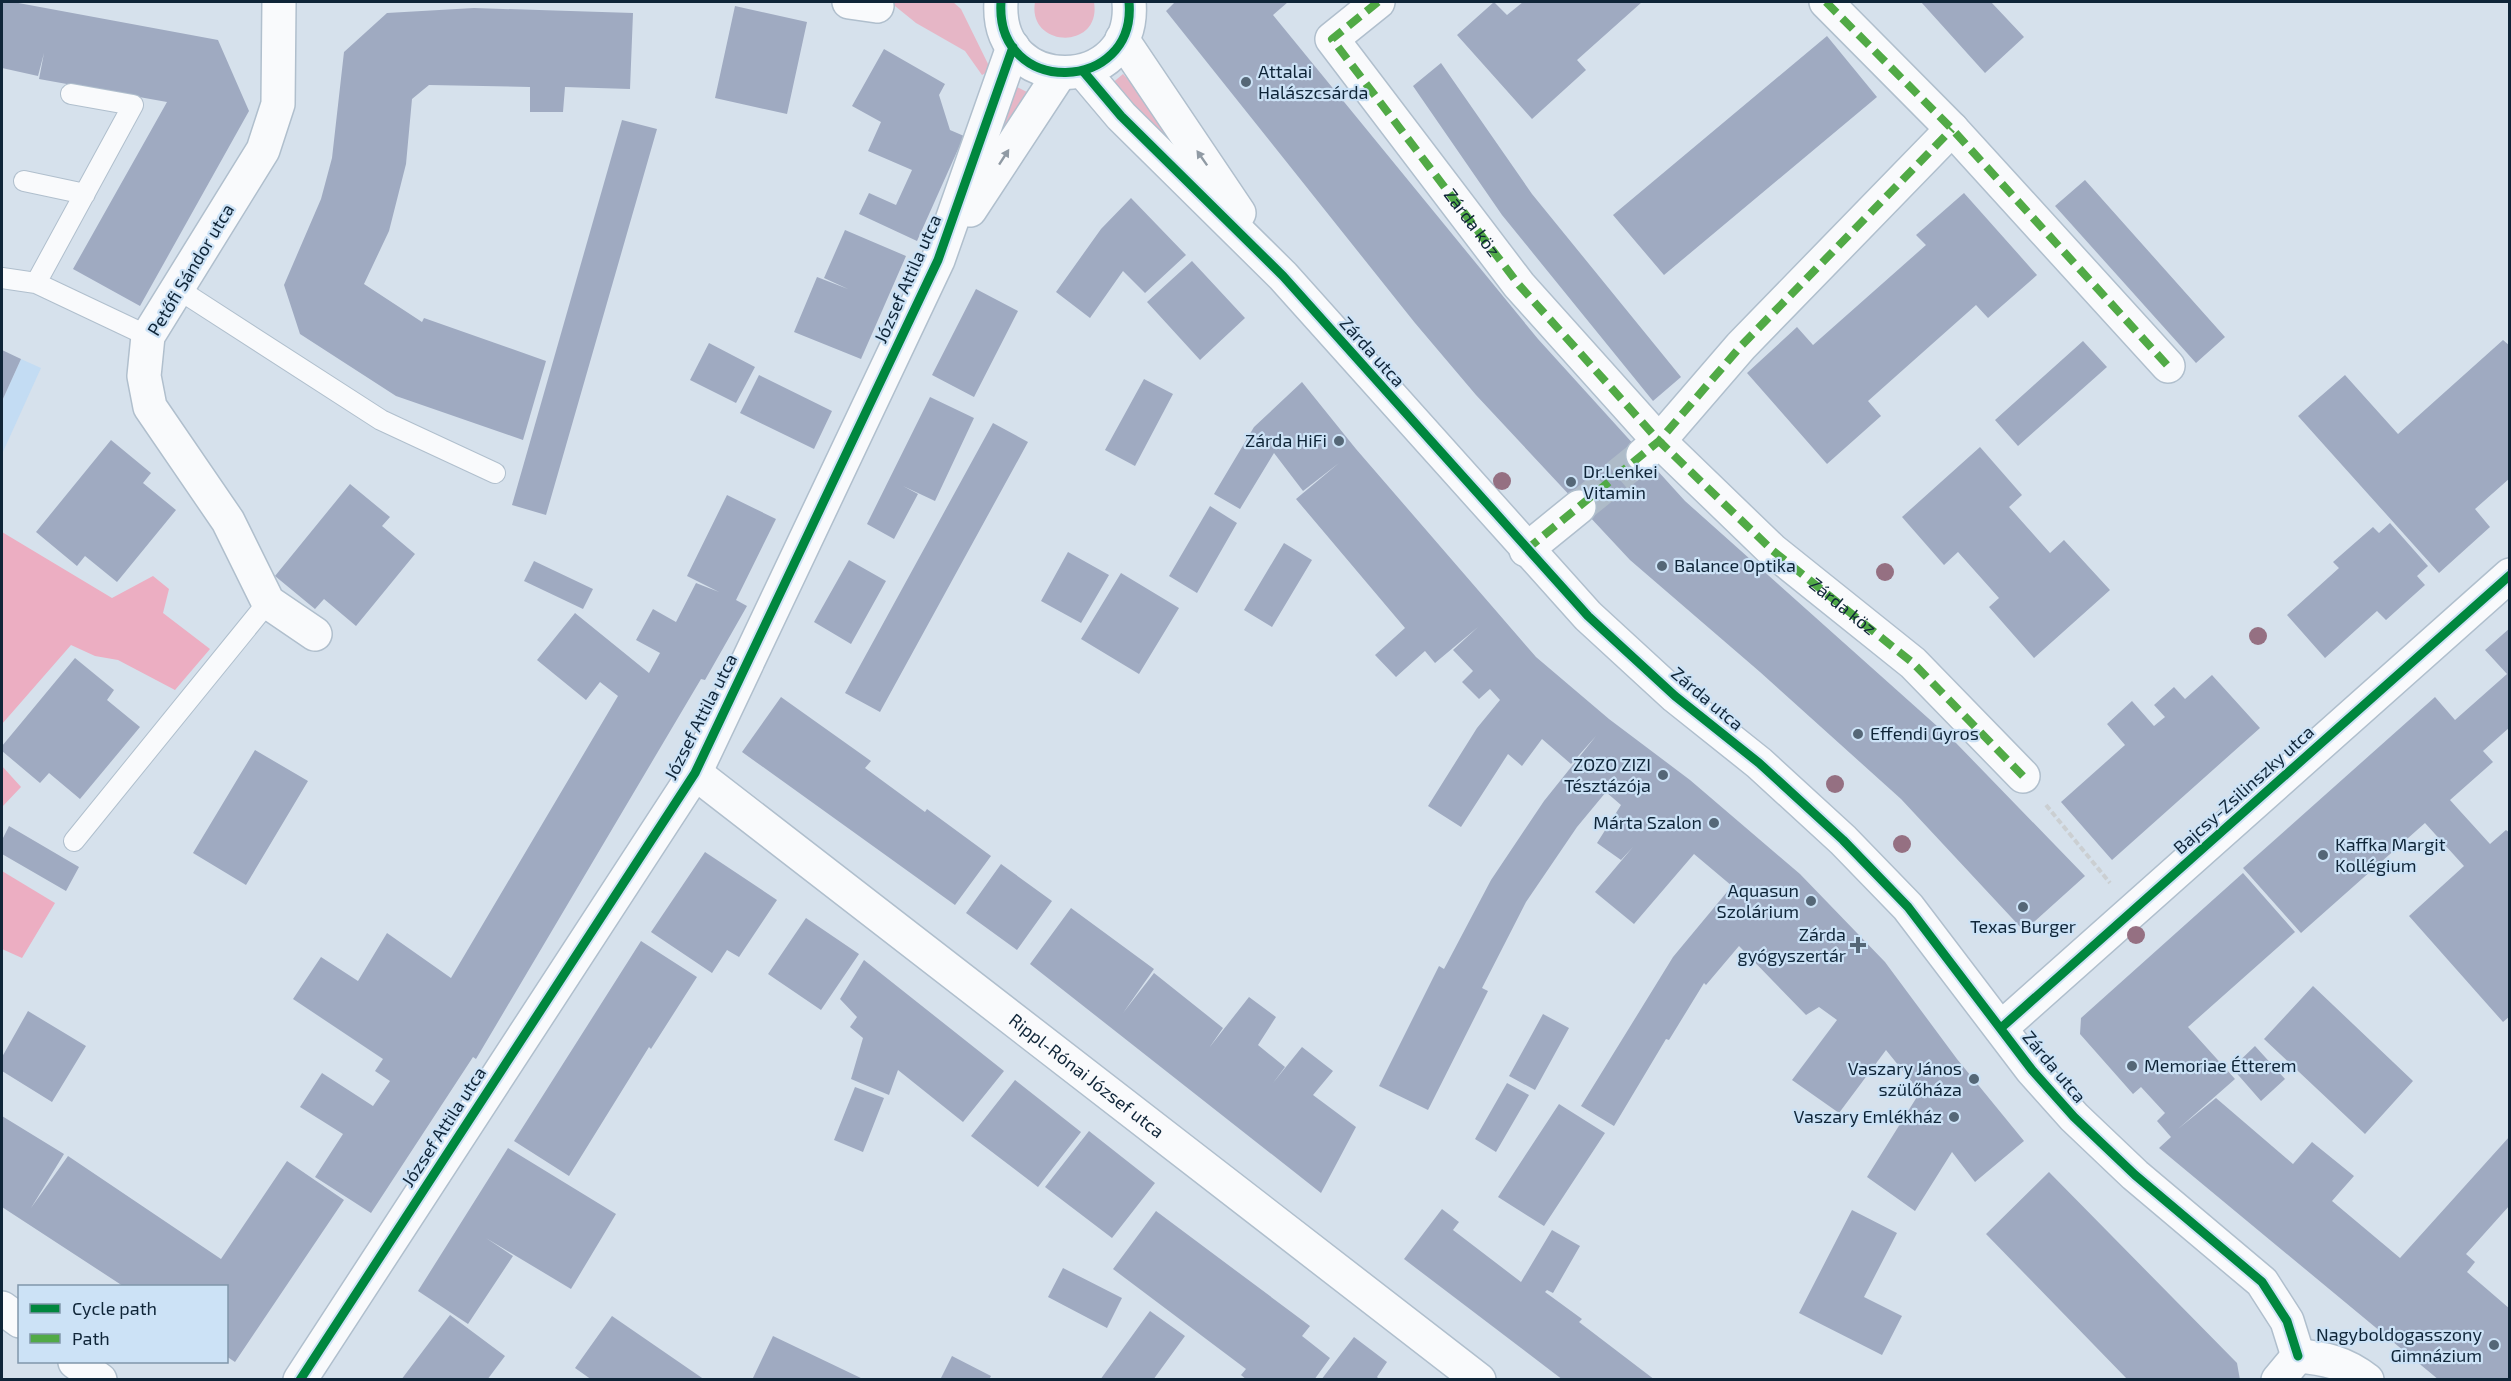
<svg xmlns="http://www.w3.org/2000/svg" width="2511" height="1381" font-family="'Exo 2',sans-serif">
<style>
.built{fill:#c3dcf3}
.green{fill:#e6b6c6}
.forest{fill:#ecaec2}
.building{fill:#9faac1}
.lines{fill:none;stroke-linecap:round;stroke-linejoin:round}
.street-tunnel{stroke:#aebbc8;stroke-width:33;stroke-dasharray:33 16;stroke-linecap:butt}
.lane-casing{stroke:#b0bfcd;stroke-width:22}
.street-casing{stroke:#b0bfcd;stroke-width:36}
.primary-casing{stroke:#b0bfcd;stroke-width:36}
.path{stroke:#cbcfd2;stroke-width:4;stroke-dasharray:6 3;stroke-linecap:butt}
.lane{stroke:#f9fafc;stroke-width:20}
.street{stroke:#f9fafc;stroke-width:33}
.primary{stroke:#f9fafc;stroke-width:33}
.quiet{stroke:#51aa46;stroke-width:8;stroke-dasharray:15 8;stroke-linecap:butt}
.cycleway-casing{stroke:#cce2f6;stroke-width:13}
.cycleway{stroke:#00873e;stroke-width:9}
.tree{fill:#957082}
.oneway{fill:#909aa4}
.poi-dot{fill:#556777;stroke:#cce2f6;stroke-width:2}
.labels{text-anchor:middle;stroke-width:4.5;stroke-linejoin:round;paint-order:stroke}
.poi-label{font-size:18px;fill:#0f2538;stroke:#cce2f6;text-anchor:end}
.street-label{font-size:18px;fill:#0f2538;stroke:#cce2f6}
</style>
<rect width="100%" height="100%" fill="#d6e1ec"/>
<path class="built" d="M21,359L41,368L2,454V401Z"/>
<path class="green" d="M890,2H953L961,9L991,70L982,75L965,51L916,23Z
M1035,2H1094C1102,51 1027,48 1035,2Z
M1123,74L1144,97L1182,148L1174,155L1110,85Z
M1015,86L1033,95L987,153Z"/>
<path class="forest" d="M2,532L112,598L153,576L169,589L163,613L210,649L175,690L118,660L95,656L71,645L2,724Z
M2,766L21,787L2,807Z
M2,871L55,903L22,958L2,949Z"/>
<path class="building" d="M2,2H13L218,40L249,111L140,306L73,269L167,102L39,79L44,53L38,76L2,68Z
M1175,2H1288L1273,15L1538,339L1685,501L1956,743L2085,876L2024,931L1901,799L1760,672L1630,560L1476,395L1415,323L1166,11Z
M1494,2L1507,15L1523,2H1642L1577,60L1586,70L1532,119L1457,35Z
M1921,2H1991L2024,37L1985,73Z
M735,6L807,22L787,114L715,98Z
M474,8L633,13L630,89L565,87L563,112H530V87L429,85L412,99L406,164L389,231L364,284L422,322L424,318L546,361L523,440L396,396L300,334L284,285L321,199L332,158L344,52L387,13Z
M1827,36L1877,97L1664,275L1613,215Z
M884,49L945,84L939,95L950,130L964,136L917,241L859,214L869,193L896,205L912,170L868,151L881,122L852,106Z
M1441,63L1532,194L1681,377L1653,401L1502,215L1413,86Z
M622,120L657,129L546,515L512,505Z
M2085,180L2225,337L2196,363L2055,206Z
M1964,193L2037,275L1988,318L1976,305L1868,401L1881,416L1827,464L1747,373L1797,327L1813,345L1926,245L1916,235Z
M1131,198L1186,255L1145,293L1123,271L1090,318L1056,292L1101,229Z
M845,230L906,256L861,359L794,332L817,277L848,289L824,278Z
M1192,261L1245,318L1200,360L1147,302Z
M976,289L1018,311L974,397L932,375Z
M2503,340L2510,346V478L2475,509L2490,527L2439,573L2298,416L2345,375L2398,434Z
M2083,341L2107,367L2018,446L1995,420Z
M709,343L755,367L736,403L690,380Z
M2,350L21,359L2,401Z
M759,375L832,411L814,449L740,413Z
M1144,379L1173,394L1135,466L1105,450Z
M1302,382L1356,449L1536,657L1609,719L1690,780L1800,874L1885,962L1957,1059L2024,1141L1975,1182L1952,1152L1915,1211L1867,1177L1920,1092L1886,1050L1839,1113L1792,1080L1837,1020L1819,1007L1806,1015L1739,946L1706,985L1704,983L1669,1040L1666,1039L1614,1126L1581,1106L1673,957L1732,886L1694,854L1634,924L1595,892L1633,847L1621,860L1597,843L1621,805L1606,792L1577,827L1526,902L1482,988L1488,991L1428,1110L1379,1086L1439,966L1444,969L1491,880L1544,801L1596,736L1571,764L1542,739L1522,766L1508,754L1461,827L1428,806L1477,728L1500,700L1490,689L1479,699L1462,682L1473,671L1453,650L1478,627L1435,663L1425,651L1396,677L1375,655L1405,628L1296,499L1339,463L1303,491L1274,453L1240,509L1214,494L1254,427Z
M930,397L974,418L935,501L903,486L918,494L894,539L867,524Z
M993,423L1028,442L880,712L845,693Z
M111,440L151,473L143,483L176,510L117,582L85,556L77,566L36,532Z
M1980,447L2022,495L2009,507L2050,553L2064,540L2110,590L2034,658L1989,607L1999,598L1958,552L1944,565L1902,517Z
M350,484L390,517L382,526L415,554L356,626L324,599L315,609L275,576Z
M727,495L776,519L736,600L747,606L705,680L701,679L476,1059L473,1057L371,1213L315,1177L343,1134L300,1107L322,1073L373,1106L390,1081L375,1071L383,1059L293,999L321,957L358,981L387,933L451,978L618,696L600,682L586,700L537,660L575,613L649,673L660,653L636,640L653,609L676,622L696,583L719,592L687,576Z
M1210,506L1237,523L1197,593L1169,576Z
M2390,523L2428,566L2417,576L2425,585L2386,620L2377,611L2325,658L2287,615L2339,568L2333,562L2373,527L2379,533Z
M1284,543L1312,560L1272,627L1244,610Z
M1068,552L1109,575L1081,623L1041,601Z
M849,560L886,581L851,644L814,622Z
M534,561L593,589L583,609L524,581Z
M1121,573L1179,608L1139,674L1081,639Z
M2510,628V727L2483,751L2493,762L2450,800L2490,844L2506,830L2510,833V1016L2503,1022L2409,916L2464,866L2425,823L2301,933L2243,868L2435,697L2455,720L2507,674L2485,650Z
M75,658L114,690L107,700L140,727L80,799L49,773L40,783L2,751V746Z
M2212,675L2260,728L2112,860L2061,802L2125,745L2107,724L2132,701L2154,726L2165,717L2154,705L2174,687L2185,699Z
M781,697L871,761L865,768L925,812L927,809L991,856L955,905L742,752Z
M255,750L308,781L246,885L193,853Z
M9,826L79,867L66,891L2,854V840Z
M705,852L777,900L739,957L727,950L712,973L651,932Z
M1001,864L1052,901L1017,950L966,913Z
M2243,873L2295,932L2188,1027L2235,1079L2178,1129L2216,1098L2293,1164L2312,1142L2354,1176L2332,1201L2400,1258L2510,1136V1205L2466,1254L2475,1262L2467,1272L2510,1309V1380H2439L2159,1148L2171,1137L2157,1121L2165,1113L2141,1087L2133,1094L2080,1034L2081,1018Z
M1071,908L1154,969L1123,1013L1154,973L1223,1028L1209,1048L1249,997L1276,1017L1258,1045L1285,1067L1273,1083L1302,1047L1333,1071L1313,1095L1356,1127L1321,1193L1030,964Z
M806,918L859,954L821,1010L768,974Z
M641,941L697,977L651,1049L649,1047L569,1176L514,1141Z
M864,960L1004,1071L963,1122L898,1070L889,1095L851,1079L863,1038L850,1027L857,1017L840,999Z
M2313,986L2413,1081L2365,1134L2264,1039Z
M28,1011L86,1046L52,1102L2,1071V1057Z
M1543,1014L1569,1028L1535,1090L1509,1076Z
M2255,1046L2285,1079L2261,1101L2232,1068Z
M1015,1080L1081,1132L1038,1187L971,1136Z
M1507,1083L1529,1095L1496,1152L1475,1139Z
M855,1087L884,1098L863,1152L834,1140Z
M1559,1104L1605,1133L1544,1226L1498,1197Z
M2,1116L64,1154L31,1208L68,1156L221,1259L287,1161L344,1200L235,1362L226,1356V1286H123L2,1207Z
M1089,1131L1155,1183L1112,1238L1045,1187Z
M508,1148L616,1214L571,1289L486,1238L513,1256L468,1324L418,1291Z
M2049,1172L2237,1363L2240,1380H2128L1986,1234Z
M1442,1209L1459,1222L1453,1230L1521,1282L1552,1230L1580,1246L1553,1293L1547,1290L1545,1292L1582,1319L1579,1322L1655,1380H1563L1404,1259Z
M1852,1210L1897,1233L1864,1297L1902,1316L1882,1355L1799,1313Z
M1156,1211L1310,1326L1302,1336L1330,1358L1314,1380H1247L1241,1375L1246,1369L1113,1269Z
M1063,1268L1122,1298L1107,1328L1048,1297Z
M1150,1311L1185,1336L1153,1380H1100Z
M450,1315L505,1356L487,1380H401Z
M612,1316L705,1380H592L575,1368Z
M773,1336L865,1380H752Z
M1354,1337L1387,1362L1377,1377L1380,1380H1321Z
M952,1356L991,1376L989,1380H940Z"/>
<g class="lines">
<path class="street-tunnel" d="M1579,507L1643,455"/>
<g class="lane-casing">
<path id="lane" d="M24,181L85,194
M2,278L36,283L148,336
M36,283L133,105L71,94
M178,289L381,420L495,473
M74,841L268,602"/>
</g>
<g class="street-casing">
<g id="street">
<path d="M279,2L278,104L263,150L148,336L144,376L150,407L228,521L268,602L315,634"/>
<path d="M849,2L877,6"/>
<path d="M1001,2C995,98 1137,94 1129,2"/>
<path id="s1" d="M1378,2L1332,39L1519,285L1659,441L1772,550L1913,663L2023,776"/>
<path d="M1826,2L1952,129L2168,366"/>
<path d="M1122,39L1239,213"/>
<path d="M1083,71L1121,116L1283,276L1588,616L1675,696L1759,763L1843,840L1908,907L2032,1070L2074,1117L2135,1175L2262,1282L2287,1321L2298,1356"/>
<path d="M970,210L1060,73"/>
<path d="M1643,455L1659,441L1741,346L1952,129"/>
<path d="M1526,550L1579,507"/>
<path id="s2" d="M695,773L1479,1380"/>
<path d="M2001,1028L2510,575"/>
<path d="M2298,1356C2325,1358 2345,1363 2367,1380"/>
<path d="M300,1380L695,773L938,260L1013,47"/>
<path d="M2278,1380L2298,1356"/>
</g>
</g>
<g class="primary-casing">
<path id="primary" d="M2,1308L20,1321
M75,1362L100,1380"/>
</g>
<path class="path" d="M2046,805L2110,883"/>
<use href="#lane" class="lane"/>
<use href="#street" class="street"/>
<use href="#primary" class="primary"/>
<path class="quiet" d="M1378,2L1332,39L1519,285L1659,441L1772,550L1913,663L2023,776
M1826,2L1952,129L2168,366
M1526,550L1659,441L1741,346L1952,129"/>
<g class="cycleway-casing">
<path id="cycleway" d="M1001,2C995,98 1137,94 1129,2
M1083,71L1121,116L1283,276L1588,616L1675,696L1759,763L1843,840L1908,907L2032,1070L2074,1117L2135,1175L2262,1282L2287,1321L2298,1356
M2001,1028L2510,575
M300,1380L695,773L938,260L1013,47"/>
</g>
<use href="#cycleway" class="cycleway"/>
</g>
<g class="tree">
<circle cx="1502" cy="481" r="9"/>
<circle cx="1885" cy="572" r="9"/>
<circle cx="2258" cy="636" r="9"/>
<circle cx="1835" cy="784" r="9"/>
<circle cx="1902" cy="844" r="9"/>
<circle cx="2136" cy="935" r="9"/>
</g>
<defs><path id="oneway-solid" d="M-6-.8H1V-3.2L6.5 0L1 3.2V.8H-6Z" transform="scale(1.5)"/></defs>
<g class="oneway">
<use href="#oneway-solid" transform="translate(1004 157) rotate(-57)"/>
<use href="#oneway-solid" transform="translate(1202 158) rotate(-125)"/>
</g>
<g class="poi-dot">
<circle cx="1246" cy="82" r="6"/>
<circle cx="1339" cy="441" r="6"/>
<circle cx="1571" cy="482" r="6"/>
<circle cx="1662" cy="566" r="6"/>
<circle cx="1858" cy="734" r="6"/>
<circle cx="1663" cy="775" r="6"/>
<circle cx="1714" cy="823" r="6"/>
<circle cx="2323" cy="855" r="6"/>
<circle cx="1811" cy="901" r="6"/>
<circle cx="2023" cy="907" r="6"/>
<path d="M1855 936h6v6h6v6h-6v6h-6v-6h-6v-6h6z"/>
<circle cx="2132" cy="1066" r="6"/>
<circle cx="1974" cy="1079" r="6"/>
<circle cx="1954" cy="1117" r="6"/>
<circle cx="2494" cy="1345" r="6"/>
</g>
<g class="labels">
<g class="poi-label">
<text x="1258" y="78" text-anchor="start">Attalai<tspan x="1258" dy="21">Halászcsárda</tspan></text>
<text x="1327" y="447">Zárda HiFi</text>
<text x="1583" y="478" text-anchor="start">Dr.Lenkei<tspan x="1583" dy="21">Vitamin</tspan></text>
<text x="1674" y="572" text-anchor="start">Balance Optika</text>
<text x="1870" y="740" text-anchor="start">Effendi Gyros</text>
<text x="1651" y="771">ZOZO ZIZI<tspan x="1651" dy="21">Tésztázója</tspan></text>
<text x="1702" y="829">Márta Szalon</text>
<text x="2335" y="851" text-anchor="start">Kaffka Margit<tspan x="2335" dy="21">Kollégium</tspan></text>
<text x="1799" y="897">Aquasun<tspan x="1799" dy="21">Szolárium</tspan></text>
<text x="2023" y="933" text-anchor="middle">Texas Burger</text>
<text x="1846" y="941">Zárda<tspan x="1846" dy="21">gyógyszertár</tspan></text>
<text x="2144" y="1072" text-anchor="start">Memoriae Étterem</text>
<text x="1962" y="1075">Vaszary János<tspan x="1962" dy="21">szülőháza</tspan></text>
<text x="1942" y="1123">Vaszary Emlékház</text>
<text x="2482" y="1341">Nagyboldogasszony<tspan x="2482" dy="21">Gimnázium</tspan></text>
</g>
<g class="street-label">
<text dy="6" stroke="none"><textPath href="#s1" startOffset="290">Zárda köz</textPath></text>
<text transform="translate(191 270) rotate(-59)" y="6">Petőfi Sándor utca</text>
<text transform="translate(908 279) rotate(-66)" y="6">József Attila utca</text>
<text transform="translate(1372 352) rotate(48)" y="6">Zárda utca</text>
<text dy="6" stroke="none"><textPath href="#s1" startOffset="825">Zárda köz</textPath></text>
<text transform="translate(1707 699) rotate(40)" y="6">Zárda utca</text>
<text transform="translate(701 717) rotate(-63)" y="6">József Attila utca</text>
<text transform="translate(2244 790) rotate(-42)" y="6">Bajcsy-Zsilinszky utca</text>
<text transform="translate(2054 1067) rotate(50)" y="6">Zárda utca</text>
<text dy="6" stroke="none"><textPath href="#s2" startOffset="495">Rippl-Rónai József utca</textPath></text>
<text transform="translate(444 1127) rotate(-57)" y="6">József Attila utca</text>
</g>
</g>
<rect width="2511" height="1381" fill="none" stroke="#0f2538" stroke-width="6"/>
<rect x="18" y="1285" width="210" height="78" fill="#cce2f6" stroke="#8096aa" stroke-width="1.5"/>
<rect x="30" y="1304" width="30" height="9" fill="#00873e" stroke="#8096aa" stroke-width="1.5"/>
<text x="72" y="1315" font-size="18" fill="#0f2538">Cycle path</text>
<rect x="30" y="1334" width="30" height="9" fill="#51aa46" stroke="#8096aa" stroke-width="1.5"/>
<text x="72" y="1345" font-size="18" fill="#0f2538">Path</text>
</svg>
